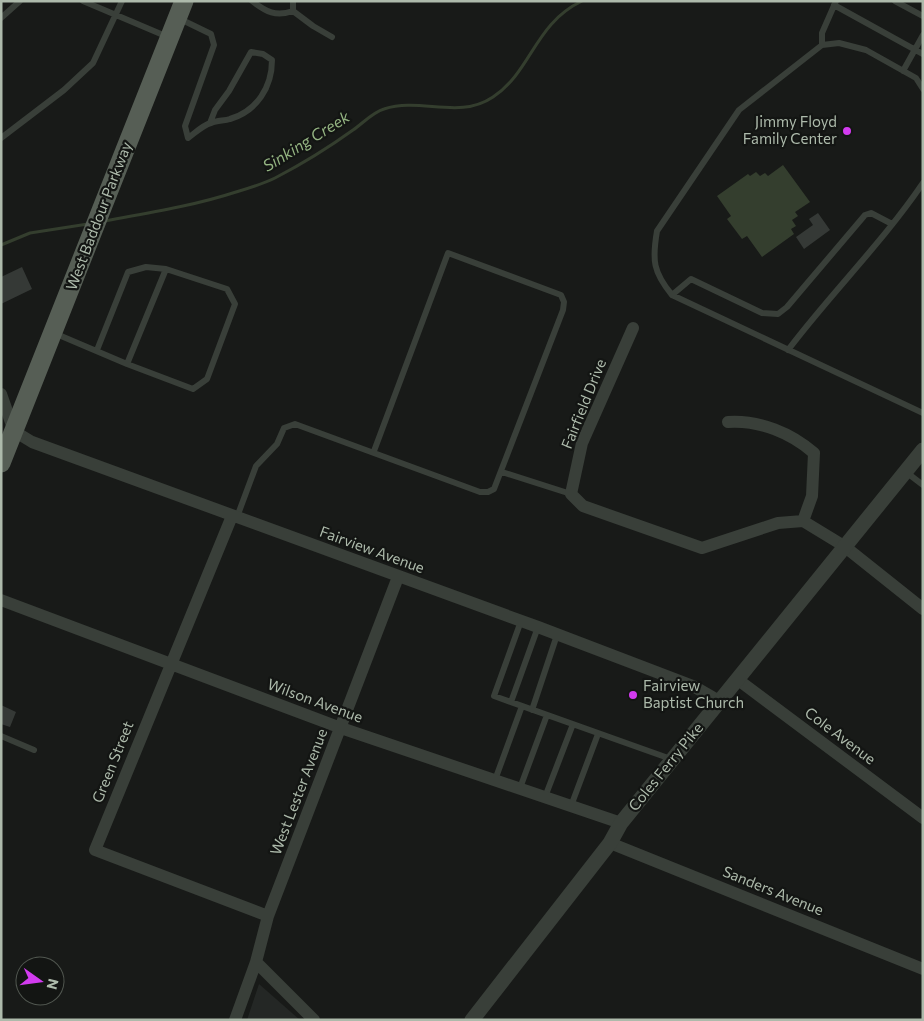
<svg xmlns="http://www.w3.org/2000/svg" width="924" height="1021" font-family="Commissioner,sans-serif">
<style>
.built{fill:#242725}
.water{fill:#343e2e}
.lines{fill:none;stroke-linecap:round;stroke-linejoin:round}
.stream{stroke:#343e2e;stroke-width:3}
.building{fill:#353936}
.service{stroke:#393f39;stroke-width:6}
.minor{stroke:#393f39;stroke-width:12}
.tertiary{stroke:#393f39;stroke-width:15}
.primary{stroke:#565e55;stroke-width:19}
.poi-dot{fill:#d23bef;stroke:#131513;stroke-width:2}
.labels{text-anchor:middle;stroke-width:4.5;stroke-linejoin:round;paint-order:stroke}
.poi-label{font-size:15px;fill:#adbaab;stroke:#131513;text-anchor:end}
.street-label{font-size:15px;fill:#adbaab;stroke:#131513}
.water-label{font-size:16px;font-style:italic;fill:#94b482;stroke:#131513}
</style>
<rect width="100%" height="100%" fill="#181a18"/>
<path class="built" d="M259,984L300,1020H247Z"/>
<path class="water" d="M783,165L810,202L795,212L798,216L792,220L796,226L791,229L794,234L762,257L747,236L742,239L727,219L731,216L717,196L748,174L750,176L756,172L760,176L765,173L768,176Z"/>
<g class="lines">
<path class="stream" d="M104,221C148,213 193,206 236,192C249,188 263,184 275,178C302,164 328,148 353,130C362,124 373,112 384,109C421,97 459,120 493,97C532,71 534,24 582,1
M1,245L30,233L88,224"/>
</g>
<path class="building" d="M818,213L830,230L804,249L796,237L813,225L809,219Z
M22,267L32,289L1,304V277Z
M1,705L16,712L10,727L1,724Z"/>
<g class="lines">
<path class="service" d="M83,1L168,37
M252,1C266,12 276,17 293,11
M293,1V11L313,26L332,37
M895,1L923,16
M834,5L923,54
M1,18L20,1
M178,18L211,34L214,45L185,126L188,138C195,133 203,125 211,123C217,120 224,121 230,119C257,111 272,87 272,60L263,54L251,52L229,91L215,110L210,123
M822,45V33L836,1
M903,71L923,35
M923,89L916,78L866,50L839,43L822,45L739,110L657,231C652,260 653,272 672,295L923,413
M1,138L64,90L93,63L122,1
M672,295L691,279L762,313L778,314L787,307L865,215L871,213L892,224
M54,333L127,364L193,389L207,379L235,304L227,289L166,269L146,267L128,272L97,350
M788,350C831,293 883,242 923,183
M127,364L166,269
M502,472L571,494
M906,472L923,485
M237,517L256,466L277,444L284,428L295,424L480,492H488L494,489L563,310L564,302L561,295L448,253L374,451
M521,621L494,696L671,759
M511,702L538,627
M532,710L557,635
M1,736L34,750
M495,780L522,706
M520,788L547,715
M545,797L573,724
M571,806L598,734"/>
<path class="minor" d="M633,328L582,443L571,494L583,506L702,548L778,523L803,521L844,546L923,609
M1,394L14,431L32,442L538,627L693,686L719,701
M728,422C760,420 791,433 814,453L812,496L803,521
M232,516L95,850L268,916
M1,600L341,728L621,823
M737,679L923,818
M610,843L923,969
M256,962L314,1020
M235,1020L256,962L268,916L398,577"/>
<path class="tertiary" d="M472,1020L610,843L621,823L923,450"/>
<path class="primary" d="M1,463L184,1"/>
</g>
<g class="poi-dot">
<circle cx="847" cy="131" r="5"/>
<circle cx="633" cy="695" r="5"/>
</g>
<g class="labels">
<g class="poi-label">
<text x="837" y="127">Jimmy Floyd<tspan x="837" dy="17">Family Center</tspan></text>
<text x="643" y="691" text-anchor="start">Fairview<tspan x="643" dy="17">Baptist Church</tspan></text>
</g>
<g class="street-label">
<text transform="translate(99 216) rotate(-69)" y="5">West Baddour Parkway</text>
<text transform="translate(584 404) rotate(-68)" y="5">Fairfield Drive</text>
<text transform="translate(372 550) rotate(20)" y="5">Fairview Avenue</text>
<text transform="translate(315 701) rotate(20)" y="5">Wilson Avenue</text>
<text transform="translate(840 736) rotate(37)" y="5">Cole Avenue</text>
<text transform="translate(113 762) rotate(-68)" y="5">Green Street</text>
<text transform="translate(666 767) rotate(-51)" y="5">Coles Ferry Pike</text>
<text transform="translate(299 792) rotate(-69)" y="5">West Lester Avenue</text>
<text transform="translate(773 891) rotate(22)" y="5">Sanders Avenue</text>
</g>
<g class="water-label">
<text transform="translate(306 141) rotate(-32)" y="6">Sinking Creek</text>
</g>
</g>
<rect width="924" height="1021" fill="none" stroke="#adbaab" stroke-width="5"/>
<g transform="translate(40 981) rotate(104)"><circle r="24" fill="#131513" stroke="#515750"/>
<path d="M0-4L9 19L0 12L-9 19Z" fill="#d23bef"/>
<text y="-8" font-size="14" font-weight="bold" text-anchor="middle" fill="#adbaab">N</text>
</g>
</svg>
